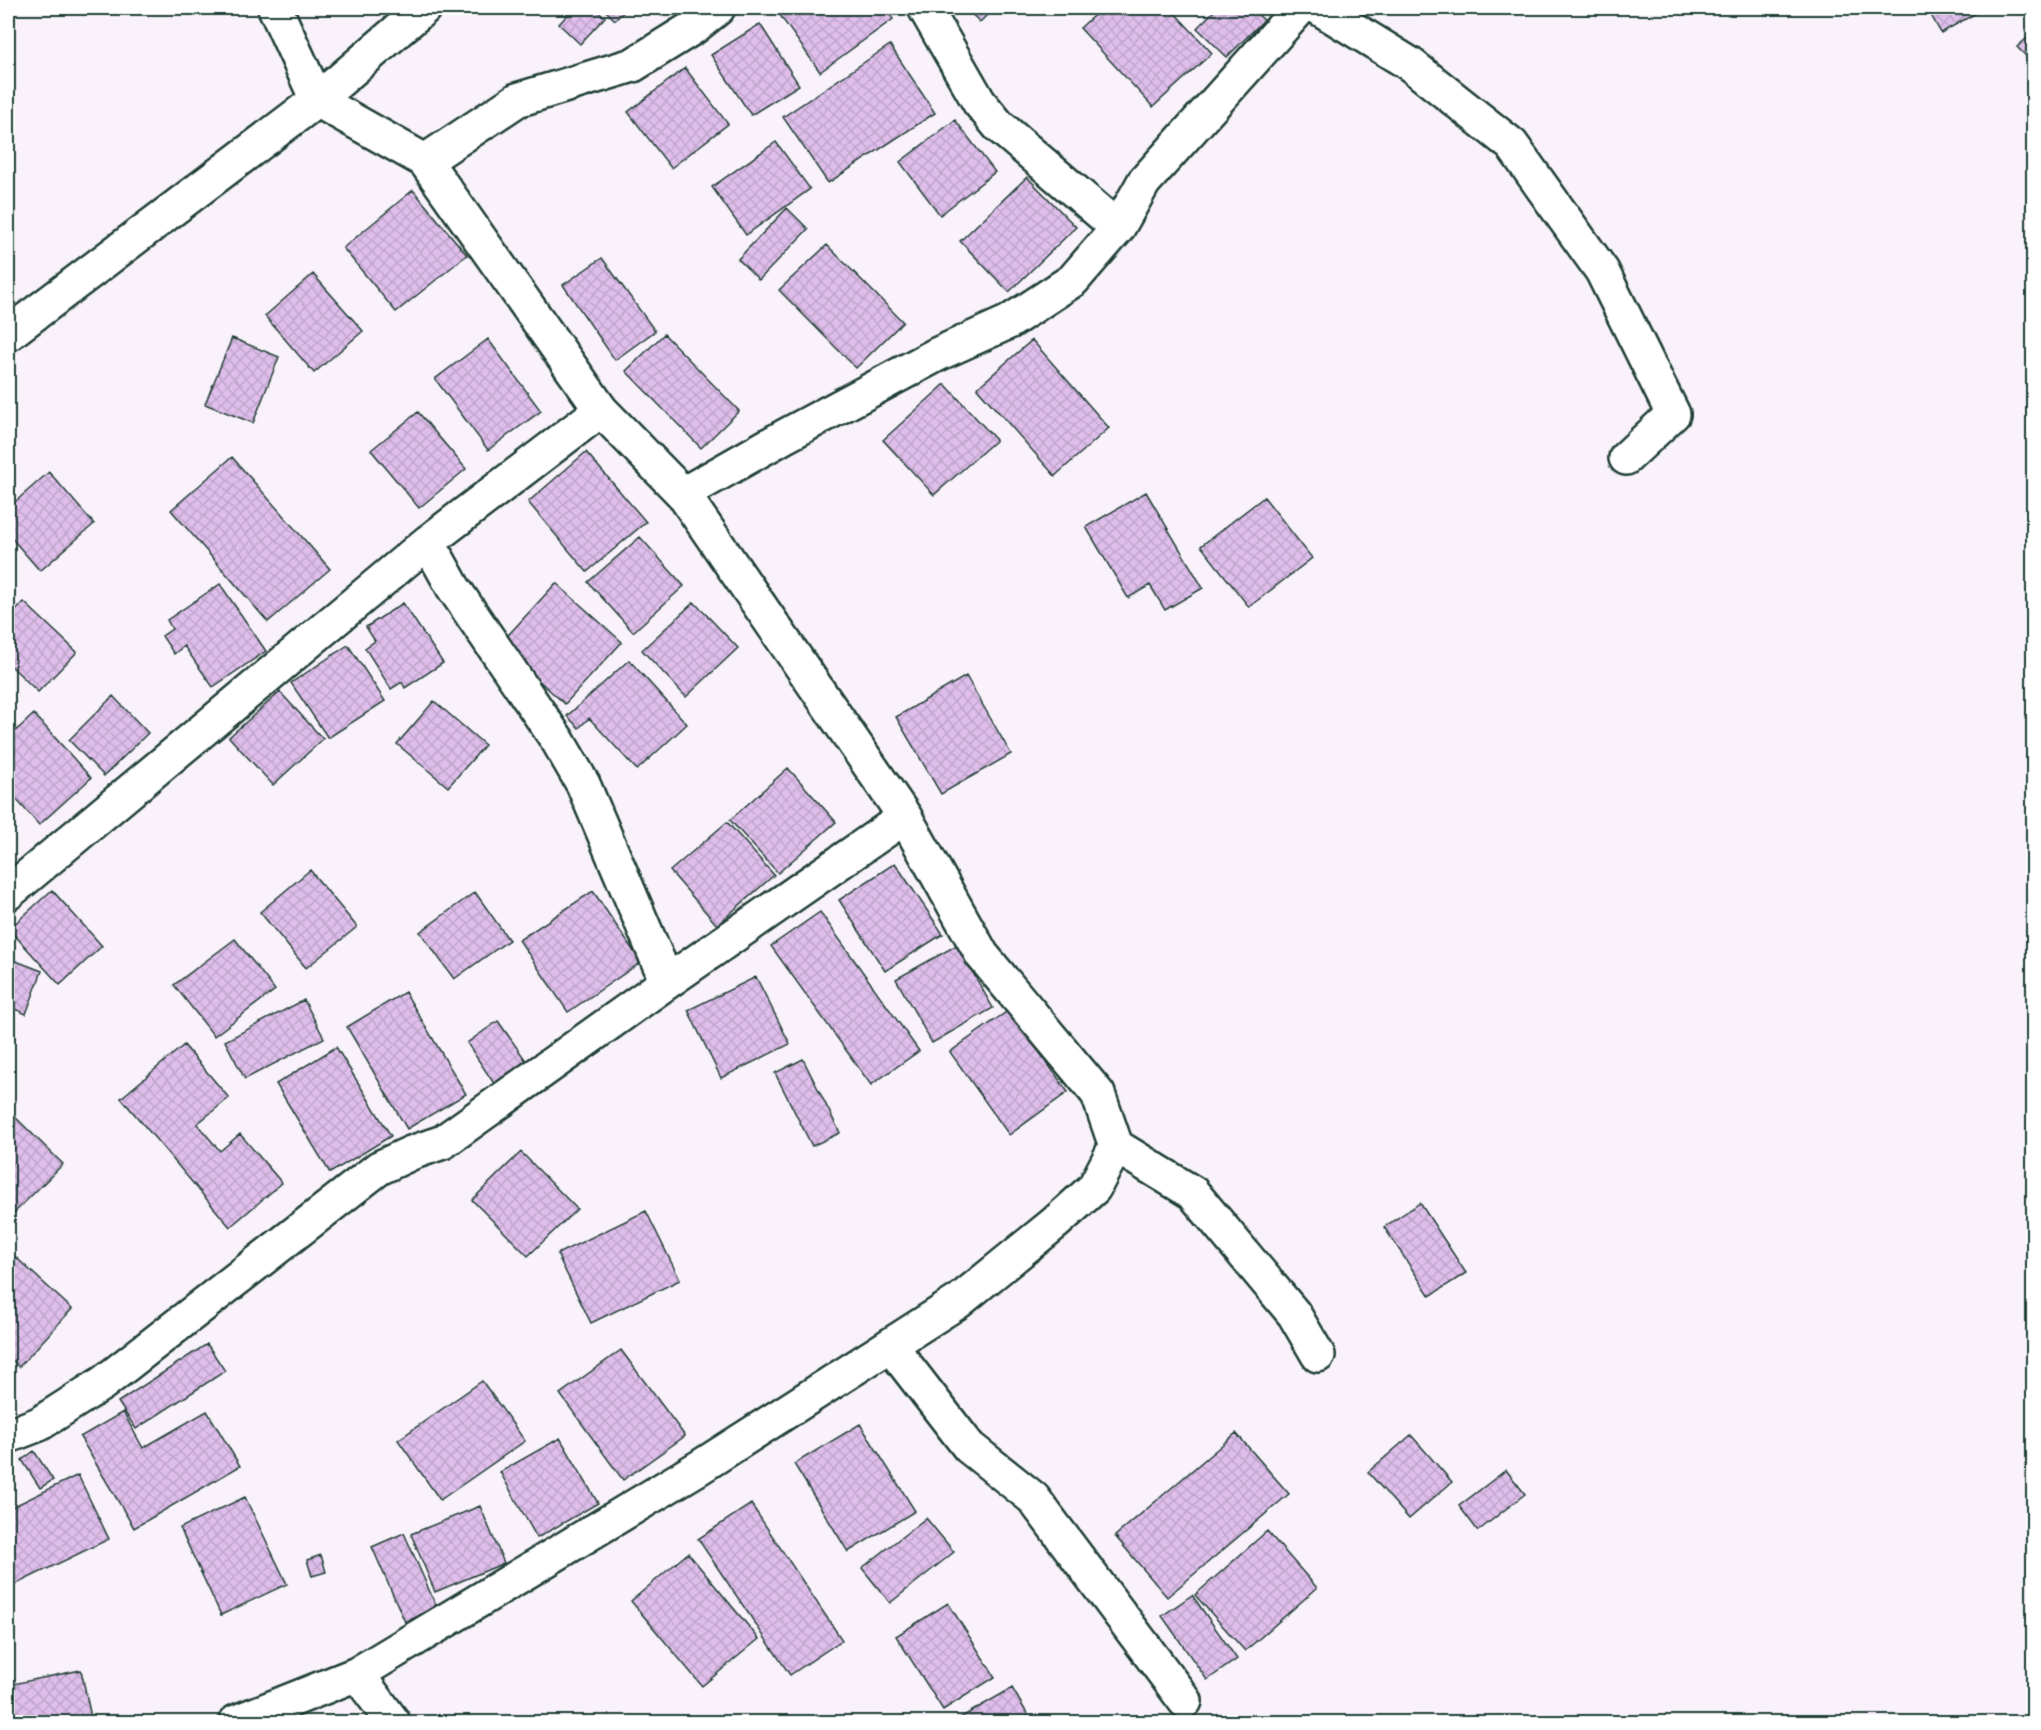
<svg xmlns="http://www.w3.org/2000/svg" width="2041" height="1730" font-family="'Balsamiq Sans',sans-serif">
<style>
.building{fill:url(#building-cross-hatch);stroke:#1f3d34;stroke-width:1.5}
.lines{fill:none;stroke-linecap:round;stroke-linejoin:round}
.street-casing{stroke:#1f3d34;stroke-width:38}
.street{stroke:#fff;stroke-width:33}
</style>
<defs>
<pattern id="building-cross-hatch" width="8" height="8" patternUnits="userSpaceOnUse" patternTransform="scale(1.5)"><rect width="8" height="8" fill="#dfbeeb"/><path d="M0 0l8 8M0 8l8-8" fill="none" stroke="#bfa4ca"/></pattern>
</defs>
<rect width="100%" height="100%" fill="#f9f2fb"/>
<filter id="ink" filterUnits="userSpaceOnUse"><feTurbulence type="fractalNoise" baseFrequency=".0167" numOctaves="2"/><feDisplacementMap in="SourceGraphic" scale="12" xChannelSelector="R" yChannelSelector="G"/><feConvolveMatrix kernelMatrix="1 2 1 2 8 2 1 2 1" color-interpolation-filters="sRGB"/></filter>
<g filter="url(#ink)">
<path class="building" d="M574,8H594L605,17L580,44L559,24Z
M603,8H628L615,20Z
M788,8H885L893,19L820,72L779,14Z
M965,8H994L980,22Z
M1102,8H1170L1212,53L1153,107L1080,28Z
M1217,8H1250L1264,20L1227,57L1197,28Z
M1927,8H1985L1941,33Z
M760,24L799,85L751,115L711,55Z
M2034,32V64L2017,47Z
M890,45L935,113L828,183L783,117Z
M685,68L728,124L671,168L628,112Z
M955,120L995,172L940,215L900,162Z
M776,142L810,189L746,235L712,187Z
M1027,177L1076,227L1009,292L960,241Z
M413,190L467,255L396,312L343,248Z
M787,208L808,229L759,280L738,259Z
M827,245L903,322L856,368L779,290Z
M602,258L655,331L615,360L563,285Z
M313,274L363,331L314,373L265,316Z
M664,334L739,411L701,448L626,371Z
M232,338L279,357L253,423L205,404Z
M488,339L541,411L488,450L435,379Z
M1032,340L1109,428L1055,476L977,388Z
M945,384L996,440L934,495L883,440Z
M418,412L466,469L419,508L371,450Z
M586,452L646,522L587,572L528,502Z
M232,457L330,569L268,622L171,510Z
M49,472L94,524L40,571L8,534V508Z
M1146,492L1203,588L1165,610L1150,585L1128,598L1086,527Z
M1264,497L1312,558L1249,607L1201,546Z
M640,537L684,586L633,632L588,582Z
M556,583L622,642L565,704L499,645Z
M220,584L266,651L213,687L184,646L174,654L162,636L172,629L167,620Z
M24,602L77,652L38,692L8,663V619Z
M694,602L738,648L686,697L642,650Z
M403,603L443,663L405,688L402,682L391,689L365,648L375,641L366,627Z
M348,645L385,701L328,738L291,683Z
M629,660L687,724L637,770L589,718L579,728L567,716Z
M966,676L1011,754L941,794L896,717Z
M280,692L323,739L273,785L229,737Z
M113,696L148,733L104,776L69,740Z
M434,701L485,745L448,787L397,744Z
M34,714L91,778L39,825L8,790V738Z
M788,768L836,822L778,873L730,820Z
M727,822L774,875L717,925L670,871Z
M895,863L943,934L885,971L839,900Z
M310,870L357,927L306,968L260,912Z
M52,890L102,946L60,985L9,929Z
M593,891L641,962L568,1012L519,940Z
M475,892L509,940L454,979L420,932Z
M820,912L919,1051L871,1085L771,946Z
M235,939L275,990L214,1036L174,985Z
M957,945L993,1008L932,1043L896,979Z
M8,958L42,971L26,1014L8,1006Z
M756,977L790,1044L721,1078L688,1010Z
M405,992L466,1094L407,1129L347,1027Z
M304,1000L324,1038L245,1079L225,1041Z
M1009,1010L1068,1092L1009,1135L950,1052Z
M498,1021L527,1062L495,1085L467,1043Z
M184,1045L229,1098L197,1124L220,1151L240,1134L282,1183L230,1227L121,1098Z
M336,1047L391,1136L330,1173L276,1084Z
M803,1059L840,1133L812,1146L775,1073Z
M8,1110L63,1164L8,1219Z
M521,1152L577,1209L528,1256L472,1200Z
M1420,1203L1466,1273L1430,1296L1384,1227Z
M646,1211L680,1280L591,1323L557,1254Z
M8,1250L72,1309L19,1367L8,1356Z
M207,1344L225,1371L136,1429L118,1402Z
M621,1350L685,1436L623,1480L560,1394Z
M8,1372L13,1378L8,1384Z
M482,1381L525,1441L440,1500L398,1440Z
M207,1411L240,1466L134,1528L80,1437L123,1412L143,1448Z
M860,1424L915,1511L848,1552L794,1464Z
M1236,1433L1289,1494L1167,1597L1115,1536Z
M1411,1435L1452,1482L1409,1519L1368,1472Z
M560,1438L598,1503L537,1538L500,1472Z
M34,1451L53,1480L40,1488L22,1460Z
M1506,1470L1525,1494L1478,1531L1459,1506Z
M78,1475L109,1539L8,1588V1509Z
M245,1497L287,1584L221,1615L180,1528Z
M751,1504L842,1640L790,1675L698,1539Z
M480,1506L504,1563L435,1592L411,1534Z
M926,1518L954,1552L890,1603L862,1568Z
M1267,1531L1317,1588L1245,1651L1195,1595Z
M404,1533L437,1608L405,1622L372,1547Z
M688,1553L759,1639L702,1686L631,1601Z
M321,1555L326,1572L312,1576L307,1560Z
M1192,1595L1237,1659L1207,1680L1162,1616Z
M948,1603L995,1677L943,1710L896,1636Z
M81,1670L92,1722H8V1685Z
M1012,1688L1032,1722H953Z"/>
<g class="lines">
<g class="street-casing">
<path id="street" d="M275,8L317,100L425,161L601,410L683,494L905,817L982,955L1098,1094L1116,1146L1193,1193L1294,1314L1318,1355
M925,8L979,102L999,126L1118,228
M1319,8L1410,64L1512,145L1602,271L1673,414L1626,458
M425,161L517,100L633,65L694,27L718,8
M8,334L317,100L424,8
M683,494L785,436L938,354L1009,322L1073,280L1118,228L1144,182L1300,8
M428,542L453,587L558,741L583,784L667,982
M8,893L428,542L601,410
M890,1345L969,1447L1033,1498L1185,1701
M8,1436L39,1424L103,1383L379,1168L411,1153L443,1142L667,982L905,817
M357,1674L393,1722
M236,1722L357,1674L700,1467L959,1301L1055,1223L1094,1188L1116,1146"/>
</g>
<use href="#street" class="street"/>
</g>
</g>
<rect width="2041" height="1730" fill="none" stroke="#fff" stroke-width="30"/>
<rect x="15" y="15" width="2011" height="1700" fill="none" stroke="#1f3d34" stroke-width="2" filter="url(#ink)"/>
</svg>
